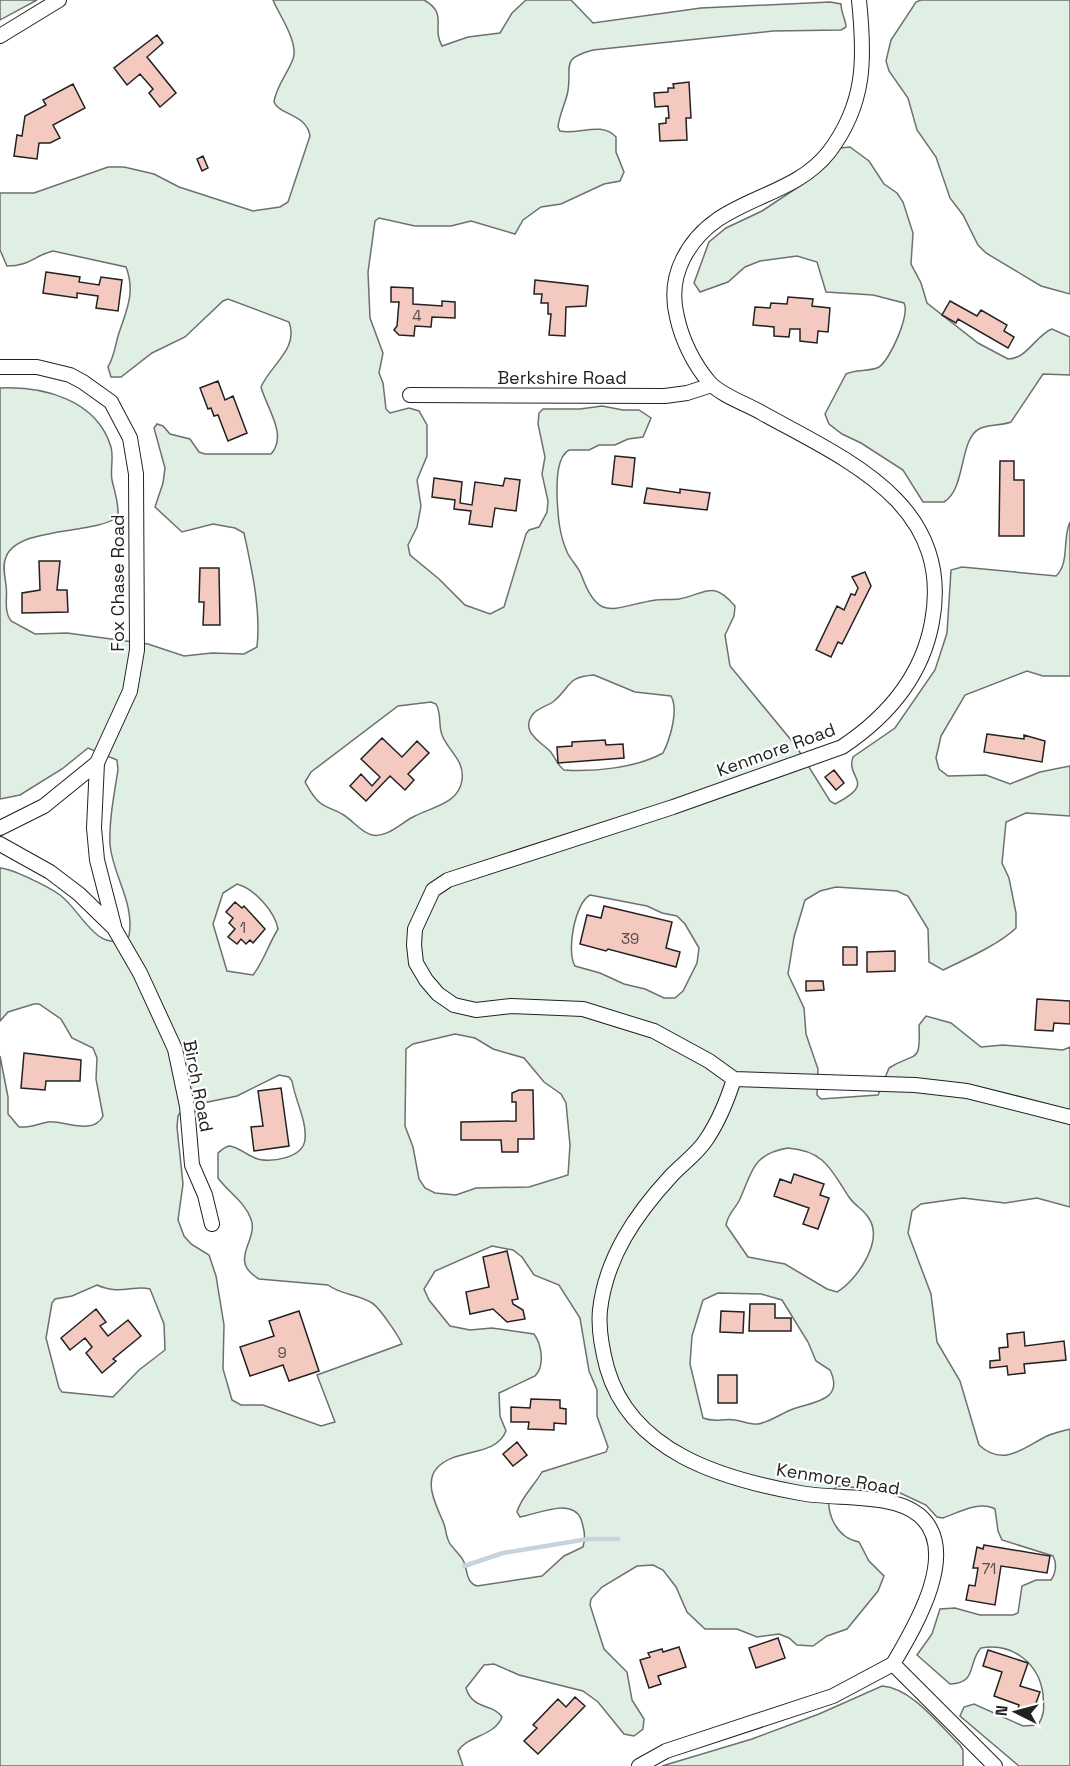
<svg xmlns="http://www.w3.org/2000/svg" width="1070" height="1766" font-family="'Space Grotesk',sans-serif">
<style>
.green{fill:#e0efe3;stroke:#6f6f6f;stroke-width:1.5;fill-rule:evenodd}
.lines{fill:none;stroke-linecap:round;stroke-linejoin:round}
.stream{stroke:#c7d3dd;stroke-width:4.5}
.building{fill:#f3c9c0;stroke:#222;stroke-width:1.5}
.minor-casing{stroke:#222;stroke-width:16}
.minor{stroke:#fff;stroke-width:14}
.labels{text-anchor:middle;stroke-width:4.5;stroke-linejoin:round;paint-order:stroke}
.number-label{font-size:15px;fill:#564c4a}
.street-label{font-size:18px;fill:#222;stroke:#fff}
</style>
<rect width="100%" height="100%" fill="#fff"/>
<path class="green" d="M0,0H37L0,20Z
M273,0H424C449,14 431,27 442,46L468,37L500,33L512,13L526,0H571L593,23L701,8L830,2L841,4C841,13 846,20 846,27L841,30L773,31L593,50C560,59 572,65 568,91C566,102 559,115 558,127L560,131C579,135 601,121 616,137V152L624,172L620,181L604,184L561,204L541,207L523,220L515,234L471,221L451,226H415L379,218L375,221L368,272L370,318L383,353L379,373L383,383L386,409L390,413L409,408L419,411L427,425V456L417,480L421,506L417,527L408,545L410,555L439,579L465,605L490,614L504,607L526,534L529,530L539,527L547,512L548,501L542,474L545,457L538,424L539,413L543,409H580L602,406L623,410H639L651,418L643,437L628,439L615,445H599L589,450H569C556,457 557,484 557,496C558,517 559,535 568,554C572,561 578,567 581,574C599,625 614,606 656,600C663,599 671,600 679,599C706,594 712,579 735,606L734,616L725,635L730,666L796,746L830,801L835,804C878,782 845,779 853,757L895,728L935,670L947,633L951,570L962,567L1056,576C1070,563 1062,539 1070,522V676H1043L1027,671L965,695L941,736L936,758L939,769L948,776L986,775L1010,784L1040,772L1070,766V816L1026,813L1006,822L1002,863L1009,878L1016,913V928C1000,944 964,960 943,970L929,962L928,929L908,896L897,891L836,887L820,891L805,900L794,937L788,974L804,1008L806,1034L818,1069L817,1095L821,1099L878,1095L889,1068C915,1051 921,1066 919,1025L926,1016L951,1023L981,1047L1003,1045L1063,1050L1070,1047V1207L1037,1198L1005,1203L963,1198L921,1204L912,1211L908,1233L931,1294L937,1342L960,1381L979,1445C1004,1468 1024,1447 1047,1436C1054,1433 1063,1431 1070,1429V1766H1019L960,1716L964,1707L974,1704L1023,1726L1038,1725C1045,1714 1044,1707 1043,1694C1039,1664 1013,1642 981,1648C967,1663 978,1683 950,1684L917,1655L932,1634L940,1609L955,1608L980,1615H1013L1018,1613L1022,1586L1036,1580H1051C1056,1573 1057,1563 1053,1556L1002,1540L998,1531L995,1509C980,1500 957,1513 943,1518L937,1517L926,1505L896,1491L838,1486L830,1492C825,1514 837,1538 859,1542L869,1561L884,1576L878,1591L847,1629L827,1636L813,1646L797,1645L789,1638L779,1634L757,1637L737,1629H705L687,1612L676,1587L663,1570L653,1565L637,1566L602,1587L591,1599L590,1605L604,1649L627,1672L632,1700L644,1719L643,1729L634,1736L624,1734L598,1702L583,1691L519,1675L494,1664L484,1665L466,1688C473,1711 493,1703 502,1717C494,1737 468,1735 458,1751L463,1766H0V1056L8,1097V1114L19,1127C30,1128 37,1124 48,1122C64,1120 93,1136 103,1116L96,1079L97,1058L93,1048L72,1038L61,1019L39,1004H34L8,1012L0,1021V868C13,869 49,887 60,895C81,910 98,957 129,936C135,903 113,876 110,845C109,821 114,794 118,770L117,760L88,748L62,769L20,795L0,799V388C44,386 97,400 111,447C114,458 110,470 112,480C115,494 119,502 118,517C93,535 18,526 6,557C2,566 5,576 6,585C8,598 3,610 11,621L35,634L67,633L148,644L184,656L212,653L244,654L257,647C261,610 252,570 244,533L235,528L213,524L182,532L155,507L163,483L165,468L154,428L157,424L163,426L170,434L190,439L199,452L205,454H271C288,435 267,409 261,387C271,364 299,349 289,322L228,299L223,301L185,337L152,353L121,377H111L108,367C114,357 115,347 118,336C126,311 136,293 126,267L53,251C33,256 30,266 7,266L0,250V193H34L108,167H124L154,174L179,187L253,211L280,207L288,202L310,136C307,114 279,115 274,102C276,86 288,73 293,59C299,42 279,15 273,0ZM594,675L635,692L671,696C679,710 670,739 663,753C636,768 594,772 564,770C557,765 555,757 550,751C539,741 520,731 533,714C538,708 547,706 553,702C572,686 566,677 594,675ZM431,702L436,704C442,715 438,724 442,735C448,751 465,760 462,780C459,804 431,807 413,817C401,823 387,838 372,835C360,832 353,820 342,814C334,809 325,808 318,801C312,795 309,789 305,782L311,772L398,706ZM237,884C255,889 275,912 278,929C268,945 264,961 253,975L227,971L213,924L223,893ZM590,895L647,906L662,913L677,916L685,924L699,948L697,963L683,991L675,998H664L645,989L624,984L600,973L575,966C566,951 575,903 590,895ZM455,1034L475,1038L493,1049L524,1058L544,1082L561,1094L566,1103L570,1145L568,1175L529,1187L476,1188L456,1195L435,1193L425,1188L419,1179L413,1147L405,1126L406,1049L413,1044ZM279,1075L289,1077L292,1081C295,1100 307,1121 305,1139C304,1158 269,1164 255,1158C247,1155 238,1147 230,1146C225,1146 222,1150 218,1153V1178C228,1192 245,1202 251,1219C259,1241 227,1260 259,1279L328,1285C341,1295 358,1294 372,1303C379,1307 398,1335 402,1344L317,1375L335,1422L321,1426L263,1405H241L232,1400L223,1369L224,1325L216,1276L209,1255L191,1244L184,1236L178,1220L183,1184L177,1127L178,1116L184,1107L237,1096ZM788,1148C825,1151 831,1170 849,1197C854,1205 863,1209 868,1217C885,1240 857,1280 837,1292L827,1289L785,1264L748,1257L726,1225C728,1214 734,1210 739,1201C752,1174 751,1154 788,1148ZM492,1246L513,1250L522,1257L534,1275L559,1285L580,1318L589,1371L597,1390V1416L608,1447L606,1452L542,1472C534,1486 521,1497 517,1512L520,1517C538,1514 572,1497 581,1519C584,1529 586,1536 583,1547L564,1556L542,1576L477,1586C465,1582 468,1569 463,1560C459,1553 452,1548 449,1542C446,1536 446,1530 444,1524C438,1509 423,1483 437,1468C456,1447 495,1458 506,1431L500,1416L499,1393L535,1376C545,1366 542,1345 534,1334L492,1328L470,1330L450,1326L429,1300L424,1289L435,1271ZM97,1285C121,1296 134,1284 150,1289L164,1324L165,1350L139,1370L113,1397L62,1392L59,1388L46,1338L52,1303L55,1299L72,1296ZM718,1293L761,1294L782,1300L808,1342L816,1361L830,1370C845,1401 812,1402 793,1409C782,1413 770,1422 758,1424C750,1425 743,1421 735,1420C723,1418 715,1423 703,1418L690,1364L692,1336L703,1300Z
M921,0H1070V294L1041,286L986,253L978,245L963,215L950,198L936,157L917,130L908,98L889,71L886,61L891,40L916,2Z
M850,147L869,161L884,184L897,193L903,202L913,233L911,264L921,283L927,303L978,343L1008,359C1027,359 1036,335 1052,329L1070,337V375L1043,374L1011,422C1001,426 987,424 979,429C959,440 966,489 944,502H923L903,470L861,443L842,434L829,424L825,414L846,374C856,369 870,372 879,367C890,360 910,315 904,303L873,295L826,292L817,262L797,256L760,261L745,267L728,282L700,292L694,283L709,242L726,228L762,211L809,180L840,148Z
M882,1686C912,1688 939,1725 960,1745L963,1750V1766H662L752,1739L819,1714Z"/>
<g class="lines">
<path class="stream" d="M464,1566L503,1553L588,1539H618"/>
</g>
<path class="building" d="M157,35L163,43L147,57L176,93L160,107L149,93L153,89L140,74L127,85L114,68Z
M689,82L691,118H686L687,140L660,141L659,124L666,123V118H669L668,106L655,107L654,93L668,92V88H674L673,84Z
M73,84L85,108L53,125L60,138L50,143H39L37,159L14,156L17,135L22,136L25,116L46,105L43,100Z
M203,156L208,168L202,171L197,159Z
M46,272L80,277L79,282L99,285L101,277L122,280L118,311L96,308L98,296L77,293V298L43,293Z
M535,280L588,286L586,306L566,307L565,336L549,335L551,314H548V303H541L542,294H534Z
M391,287L413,288V304L442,306V301L455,302V318L432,317L431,327L415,326L414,336L399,335L394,330L397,326L399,302H391Z
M788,297L813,299L812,306L830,308L828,332L818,331L817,343L800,341V329H790L789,337L774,336V327L753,325L755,307L770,308L771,303L787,304Z
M950,301L977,316L981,310L1007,325L1004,331L1014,337L1008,348L958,319L956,323L942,315Z
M218,381L225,400L233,396L247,433L228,441L218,415L214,416L211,408L208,409L200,388Z
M615,456L635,458L632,487L612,484Z
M1000,461H1014V480H1024V536H999Z
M434,478L462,482L460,503L472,505L475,482L503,486L505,478L520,480L516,511L495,508L492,527L469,524L471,511L454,509L455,500L432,497Z
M647,488L680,493V489L710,493L707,510L644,503Z
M39,561H60L57,590H67L68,612L22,613V593L40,590Z
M200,568H219L220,625H203L204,602H199Z
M865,572L871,586L842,644L838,642L831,657L816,650L837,606L844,610L851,594L855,595L858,588L852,577Z
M987,734L1024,739V735L1045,741L1042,762L984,752Z
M382,738L402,757L417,741L429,753L408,774L414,780L405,790L390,776L366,801L350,786L361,774L372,786L380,777L361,759Z
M605,740L606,745L623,744L624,758L558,763L557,747L572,746V742Z
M834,770L844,783L836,790L825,777Z
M235,902L242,908L244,906L265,929L253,943L250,940L246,944L241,939L237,944L228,937L235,929L229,923L233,918L226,912Z
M604,906L672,922L666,948L680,952L676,967L608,949L606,951L580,944L587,915L601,918Z
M843,947H857V965H843Z
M895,951V971L867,972V952Z
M806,981H823L824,990L806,991Z
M1037,999L1070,1001V1024L1054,1023L1053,1031L1035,1030Z
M24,1053L81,1060L80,1081H46L45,1090L21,1088Z
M281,1088L289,1146L254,1151L251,1127L263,1126L258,1091Z
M519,1090H533L534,1139H518V1152H502L501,1140H461V1122L516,1121V1102H512V1093Z
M794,1174L824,1184L820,1195L829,1198L818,1229L803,1224L809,1208L774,1196L780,1179L791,1183Z
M507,1251L518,1299L512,1300L513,1304L523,1310L525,1319L507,1322L493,1309L470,1314L466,1292L489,1287L483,1257Z
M750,1304H775V1318H791V1331H749Z
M96,1309L106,1322L100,1326L108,1336L128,1320L141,1336L113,1359L116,1361L102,1373L86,1353L92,1347L85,1338L70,1350L61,1338Z
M299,1311L319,1371L289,1381L283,1365L250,1376L240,1347L274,1336L269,1321Z
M721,1311L744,1312L743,1333L720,1332Z
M1024,1332L1025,1346L1064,1341L1066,1360L1024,1364L1025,1373L1008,1375L1007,1366L990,1368V1361L1000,1360L999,1348L1008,1347L1007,1334Z
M718,1375H737V1403H718Z
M531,1399L560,1400V1408L566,1409V1424L554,1423V1430L528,1429L529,1422H511V1407L530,1408Z
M517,1442L527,1455L513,1466L503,1454Z
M984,1545L1050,1556L1047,1573L1001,1566L995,1605L966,1600L969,1585L975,1586L978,1568H973L977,1547L983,1549Z
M778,1638L785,1658L756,1668L749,1648Z
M679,1647L686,1667L658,1676L661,1684L649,1688L640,1660L650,1657L648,1653L662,1649L663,1652Z
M988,1650L1028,1663L1020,1686L1040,1692L1031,1717L1017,1712L1019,1705L994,1696L1002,1672L983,1666Z
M575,1697L585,1706L538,1754L524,1741L537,1728L533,1725L558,1699L566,1707Z"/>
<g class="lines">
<g class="minor-casing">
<path id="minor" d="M859,0C865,58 866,103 829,152C789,203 715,195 683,259C674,277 672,297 677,317C682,340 694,365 710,383C722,396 747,404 762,413C847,460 954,504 932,622C922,677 887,717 842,747L673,807L448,880L433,890L415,929L414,945L416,963L426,980L438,994L454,1005L476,1010L511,1006L583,1009L654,1031L709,1061L734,1079L915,1085L967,1091L1070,1117
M0,36L59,0
M0,367H37L70,375L83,382L111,402L130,438L136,474L137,650L130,691L97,763L44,806L0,828
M410,395L665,396L687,393L712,385
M97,763L94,828L97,860L114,926
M0,844L50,872L79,894L114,928L140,973L175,1049L187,1106L192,1165L205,1195L212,1224
M734,1079C727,1101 719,1121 706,1140C697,1154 682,1164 671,1176C636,1214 606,1257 600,1310C598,1329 602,1349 607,1368C631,1452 722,1479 800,1493C835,1500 891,1492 919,1515C962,1551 913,1630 893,1664
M639,1766L666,1751L833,1696L893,1664L995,1766"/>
</g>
<use href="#minor" class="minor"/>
</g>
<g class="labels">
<g class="number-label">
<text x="417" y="321">4</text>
<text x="243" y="933">1</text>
<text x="630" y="944">39</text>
<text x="282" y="1358">9</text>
<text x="989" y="1574">71</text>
</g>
<g class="street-label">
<text x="562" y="384">Berkshire Road</text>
<text transform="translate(118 583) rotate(-90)" y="6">Fox Chase Road</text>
<text transform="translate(776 750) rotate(-20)" y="6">Kenmore Road</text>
<text transform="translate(198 1086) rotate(79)" y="6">Birch Road</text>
<text transform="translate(838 1479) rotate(9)" y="6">Kenmore Road</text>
</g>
</g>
<g transform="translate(1016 1712) rotate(276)" stroke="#ffffff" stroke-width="4.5" paint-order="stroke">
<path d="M0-4.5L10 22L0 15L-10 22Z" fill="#222222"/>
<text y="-9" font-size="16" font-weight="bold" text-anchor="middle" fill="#222222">N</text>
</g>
</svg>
